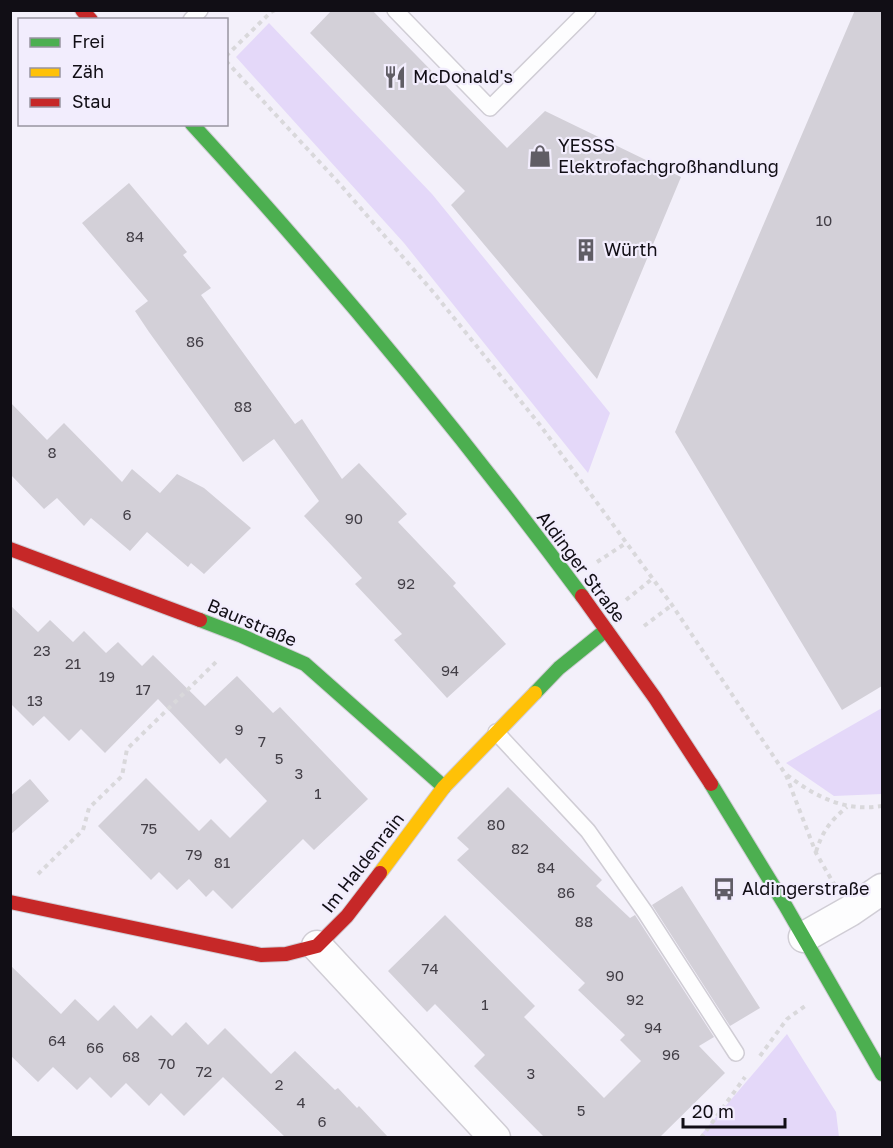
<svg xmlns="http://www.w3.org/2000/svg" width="893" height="1148" font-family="'Golos Text',sans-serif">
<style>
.green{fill:#e4d8f9}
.building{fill:#d3d0d8}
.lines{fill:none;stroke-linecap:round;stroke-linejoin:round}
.lane-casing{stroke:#d0cdd5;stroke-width:18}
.street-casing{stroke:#d0cdd5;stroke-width:33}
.fast-casing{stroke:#d0cdd5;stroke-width:16}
.slow-casing{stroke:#d0cdd5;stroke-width:16}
.jam-casing{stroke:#d0cdd5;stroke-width:16}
.path{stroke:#d9d8db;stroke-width:4;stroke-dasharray:4.5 4.5;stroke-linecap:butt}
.lane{stroke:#fdfdfe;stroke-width:15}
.street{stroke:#fdfdfe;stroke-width:30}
.fast{stroke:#4caf50;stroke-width:14}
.slow{stroke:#ffc107;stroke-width:14}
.jam{stroke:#c62828;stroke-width:14}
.labels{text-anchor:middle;stroke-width:4.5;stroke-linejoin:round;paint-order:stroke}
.number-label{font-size:15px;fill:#423e46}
.poi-label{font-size:18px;fill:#110e15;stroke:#f2edfd;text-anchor:start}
.street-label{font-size:18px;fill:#110e15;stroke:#f2edfd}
</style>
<rect width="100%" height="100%" fill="#f3f0fa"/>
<path class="green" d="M269,23L432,194L610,413L588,473L404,243L236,57Z
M882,708V794L834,796L786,763Z
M787,1034L836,1112L839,1137H699Z"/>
<path class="building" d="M332,10H372L507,148L545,111L681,177L597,379L451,205L465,191L310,33Z
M855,10H882V686L842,710L675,432Z
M129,183L187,252L183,255L211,288L201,295L295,424L302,419L342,479L359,463L407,514L398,522L456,583L453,586L506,644L447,698L394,640L402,634L355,584L362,578L304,516L319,501L274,439L243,462L149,332L135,311L148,301L82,223Z
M10,402L47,440L64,423L122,482L132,469L160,493L177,474L204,488L251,528L204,574L191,563L188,567L147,532L130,551L91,518L84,526L57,498L44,509L10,474Z
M10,605L38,632L50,620L73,642L84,631L106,653L118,642L142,666L153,655L205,706L237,676L273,713L280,707L368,799L314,850L303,839L232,909L213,890L206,897L189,879L177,890L159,872L151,880L98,826L146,778L199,831L211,819L230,838L267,801L226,758L220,764L158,699L105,753L81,729L69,741L44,716L33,726L10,703Z
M30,779L49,801L10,835V796Z
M508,787L602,880L596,886L630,918L635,915L714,1037L699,1046L725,1073L660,1137H544L474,1066L485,1055L435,1004L427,1012L388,971L445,915L535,1006L524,1017L604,1098L641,1061L620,1040L625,1035L578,990L585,983L457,860L469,849L457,838Z
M682,886L760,1008L730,1026L652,905Z
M10,965L61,1014L75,999L98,1021L114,1005L137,1029L151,1015L172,1036L186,1022L208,1045L225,1028L271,1074L295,1051L335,1090L338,1088L357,1108L359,1106L388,1137H285L223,1077L184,1116L161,1093L149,1106L126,1083L111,1098L90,1077L77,1090L53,1067L38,1082L10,1055Z"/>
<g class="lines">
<g class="lane-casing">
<path id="lane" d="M395,10L490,108L588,10
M191,20L200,10
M496,732L588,831L645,912L736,1053"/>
</g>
<g class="street-casing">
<path id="street" d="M804,937L850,911L882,889
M317,946L495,1138"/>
</g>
<g class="fast-casing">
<path id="fast" d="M192,124C330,274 460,432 582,596
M200,620L242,636L305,664L444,787
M535,693L559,668L606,630
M711,784L785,905L882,1074"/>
</g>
<g class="slow-casing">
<path id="slow" d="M380,873L444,787L535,693"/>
</g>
<g class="jam-casing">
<path id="jam" d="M82,10L91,20
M10,549L200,620
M582,596L655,698L711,784
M10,902L261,955L286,954L317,946L347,916L380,873"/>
</g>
<path class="path" d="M226,56L271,12L275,10
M226,61L338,182L434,293L540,425L672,605L786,775L816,853L834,884
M597,562L626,543
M626,600L652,579
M644,626L672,605
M787,775C816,797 845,812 882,806
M816,852C822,832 830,821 847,807
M38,874L83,830L89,808L122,776L127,749L216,662
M760,1056L787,1019L805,1006
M701,1138L745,1077"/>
<use href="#lane" class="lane"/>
<use href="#street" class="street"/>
<use href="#fast" class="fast"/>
<use href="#slow" class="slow"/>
<use href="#jam" class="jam"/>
</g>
<defs>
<g id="restaurant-bare" transform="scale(1.8)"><path d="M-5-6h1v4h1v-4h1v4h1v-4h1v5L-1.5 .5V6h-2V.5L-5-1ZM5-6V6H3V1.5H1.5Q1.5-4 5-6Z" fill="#605d65" stroke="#f2edfd" stroke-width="2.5" paint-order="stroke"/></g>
<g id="shop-bare" transform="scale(1.8)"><path d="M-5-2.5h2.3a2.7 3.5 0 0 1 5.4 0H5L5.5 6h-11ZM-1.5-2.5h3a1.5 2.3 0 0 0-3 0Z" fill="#605d65" stroke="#f2edfd" stroke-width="2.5" paint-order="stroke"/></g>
<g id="building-bare" transform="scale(1.8)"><path d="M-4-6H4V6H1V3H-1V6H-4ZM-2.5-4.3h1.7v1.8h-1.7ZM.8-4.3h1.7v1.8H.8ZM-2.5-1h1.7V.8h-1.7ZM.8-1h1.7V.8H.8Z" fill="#605d65" stroke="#f2edfd" stroke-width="2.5" paint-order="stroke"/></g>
<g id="bus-bare" transform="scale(1.8)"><path d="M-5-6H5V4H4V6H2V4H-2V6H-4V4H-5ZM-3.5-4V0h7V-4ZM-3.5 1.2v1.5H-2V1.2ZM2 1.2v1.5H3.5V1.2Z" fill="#605d65" stroke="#f2edfd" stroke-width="2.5" paint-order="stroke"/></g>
</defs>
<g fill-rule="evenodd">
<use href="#restaurant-bare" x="395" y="77"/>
<use href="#shop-bare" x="540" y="156"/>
<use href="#building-bare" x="586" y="250"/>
<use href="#bus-bare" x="724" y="889"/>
</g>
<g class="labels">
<g class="number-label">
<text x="824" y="226">10</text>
<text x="135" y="242">84</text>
<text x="195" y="347">86</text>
<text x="243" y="412">88</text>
<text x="52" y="458">8</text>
<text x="127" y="520">6</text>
<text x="354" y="524">90</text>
<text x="406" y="589">92</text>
<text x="42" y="656">23</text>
<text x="73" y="669">21</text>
<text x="450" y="676">94</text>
<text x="107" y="682">19</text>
<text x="143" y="695">17</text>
<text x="35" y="706">13</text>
<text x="239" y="735">9</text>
<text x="262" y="747">7</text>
<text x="279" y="764">5</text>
<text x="299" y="779">3</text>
<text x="318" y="799">1</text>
<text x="496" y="830">80</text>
<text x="149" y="834">75</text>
<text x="520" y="854">82</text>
<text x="194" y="860">79</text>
<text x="222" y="868">81</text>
<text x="546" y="873">84</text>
<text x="566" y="898">86</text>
<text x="584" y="927">88</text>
<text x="430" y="974">74</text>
<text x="615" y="981">90</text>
<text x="635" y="1005">92</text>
<text x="485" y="1010">1</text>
<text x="653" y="1033">94</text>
<text x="57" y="1046">64</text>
<text x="95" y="1053">66</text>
<text x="671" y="1060">96</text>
<text x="131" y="1062">68</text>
<text x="167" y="1069">70</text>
<text x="204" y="1077">72</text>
<text x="531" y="1079">3</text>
<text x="279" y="1090">2</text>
<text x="301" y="1108">4</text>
<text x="581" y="1116">5</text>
<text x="322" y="1127">6</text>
</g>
<g class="poi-label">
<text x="413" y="83">McDonald's</text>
<text x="558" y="152">YESSS<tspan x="558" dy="21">Elektrofachgroßhandlung</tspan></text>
<text x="604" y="256">Würth</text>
<text x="742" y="895">Aldingerstraße</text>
</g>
<g class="street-label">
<text transform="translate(581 567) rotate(53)" y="6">Aldinger Straße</text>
<text transform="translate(252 623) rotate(23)" y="6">Baurstraße</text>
<text transform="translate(363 863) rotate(-52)" y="6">Im Haldenrain</text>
</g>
</g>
<rect width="893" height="1148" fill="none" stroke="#110e15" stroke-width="24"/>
<rect x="18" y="18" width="210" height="108" fill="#f2edfd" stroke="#9894a0" stroke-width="1.5"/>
<rect x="30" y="38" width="30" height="9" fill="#4caf50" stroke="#9894a0" stroke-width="1.5"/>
<text x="72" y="48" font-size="18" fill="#110e15">Frei</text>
<rect x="30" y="68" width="30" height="9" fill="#ffc107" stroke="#9894a0" stroke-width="1.5"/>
<text x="72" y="78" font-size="18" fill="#110e15">Zäh</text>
<rect x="30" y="98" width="30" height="9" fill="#c62828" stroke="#9894a0" stroke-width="1.5"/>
<text x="72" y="108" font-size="18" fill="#110e15">Stau</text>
<path d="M683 1118v9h102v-9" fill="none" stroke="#110e15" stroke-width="3"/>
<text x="692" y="1118" font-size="18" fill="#110e15" stroke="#f2edfd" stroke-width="4.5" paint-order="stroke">20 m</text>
</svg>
